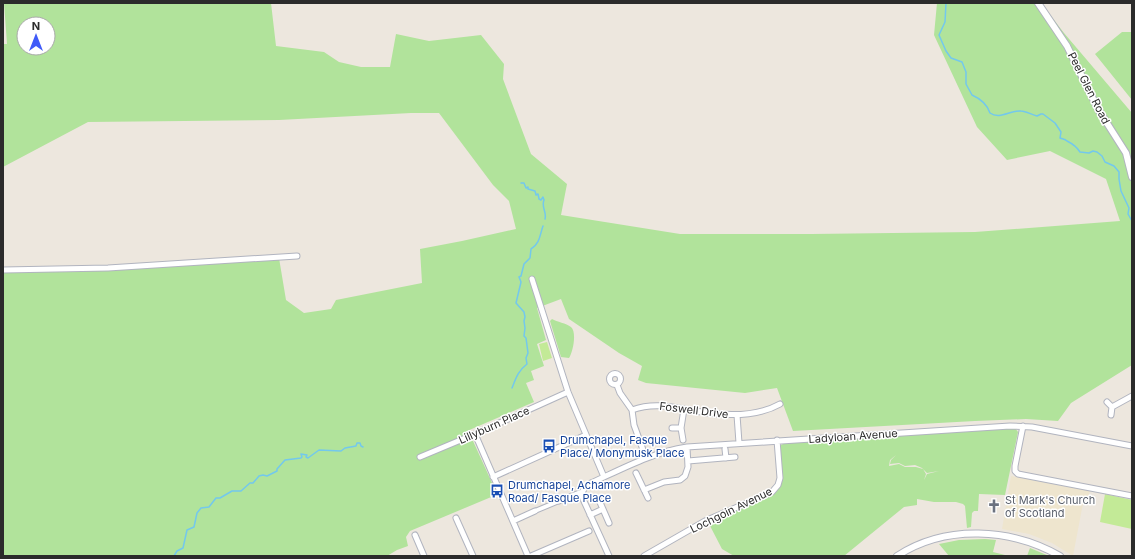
<svg xmlns="http://www.w3.org/2000/svg" width="1135" height="559" font-family="Inter,sans-serif">
<style>
.education{fill:#eee5ce}
.green{fill:#b1e39b;fill-rule:evenodd}
.pitch{fill:#c3ea97}
.lines{fill:none;stroke-linecap:round;stroke-linejoin:round}
.stream{stroke:#73c8ed;stroke-width:1.5}
.pedestrian-casing{stroke:#b1b4bf;stroke-width:6}
.minor-casing{stroke:#b1b4bf;stroke-width:7}
.tertiary-casing{stroke:#b1b4bf;stroke-width:8}
.pedestrian{stroke:#fff;stroke-width:4}
.minor{stroke:#fff;stroke-width:5}
.tertiary{stroke:#fff;stroke-width:6}
.labels{text-anchor:middle;stroke-width:3;stroke-linejoin:round;paint-order:stroke}
.street-label{font-size:11px;fill:#2b2b2b;stroke:#fff}
.transit-label{font-size:11px;fill:#164399;stroke:#fff;text-anchor:start}
.worship-label{font-size:11px;fill:#5b616d;stroke:#fff;text-anchor:start}
</style>
<rect width="100%" height="100%" fill="#ede7de"/>
<path class="education" d="M1011,476L1090,491L1088,498H1084L1073,556L1052,543L1029,534L1002,529Z"/>
<path class="green" d="M4,3H271L276,46L324,52L339,62L361,67H390L396,34L429,41L481,35L504,64L503,79L531,154L567,184L561,215L680,234H811L975,232L1120,221L1106,179L1050,151L1007,160L977,127L934,35L937,3H1041L1064,33L1132,113V365L1071,403L1058,421L1026,419L975,421L793,431L777,388L745,393L646,383L638,380L642,366L619,353L569,319L561,299L537,308L546,340L537,344L544,366L531,371L534,380L526,383L534,402L467,431L470,439L473,441L493,485L496,495L410,531L406,537L408,546L397,550L387,556H3V267L108,268L279,258L286,300L304,313L331,309L336,300L422,283L420,249L462,241L516,229L509,201L493,185L439,113H411L279,120L88,122L3,167V44H7ZM24,24H48V48H24Z
M1122,32H1132V100L1095,54Z
M552,319C557,322 566,323 571,327C577,332 573,352 569,358L561,357L550,321Z
M1008,428H1015L1018,432L1005,495L979,494L978,511H974L972,513L971,527L967,528L965,506L963,504L956,502H934L917,499V505L904,507L844,556H734L722,549L708,522L775,493C786,481 781,464 780,448L781,445L785,443ZM896,455L891,460L890,464L899,463L905,466L915,465L922,468L927,473L939,471L927,474L924,480L926,474L923,469L916,467H905L899,464L889,466L890,460Z
M985,539L996,540L993,552L1009,556H949L939,544L959,540Z
M1030,548L1049,556H1027Z"/>
<path class="pitch" d="M547,342L552,358L543,361L539,344Z
M1105,494L1132,500V529L1100,522Z"/>
<g class="lines">
<path class="stream" d="M946,3L945,22L939,35L946,51L951,58L962,62L966,72V84L972,95C981,99 987,104 990,113C1000,120 1010,110 1021,111C1026,111 1032,115 1037,116L1041,114H1043L1055,123L1061,132L1060,138C1062,139 1065,139 1067,141C1071,143 1077,147 1080,152L1089,153L1093,151L1097,152L1102,156L1105,162L1114,166L1119,172V179L1121,191L1129,208L1128,214L1132,221
M521,183H524L526,188L528,187V189L535,191L536,195L538,194L539,199L541,200L543,197L544,200C541,207 547,212 545,219
M512,388C516,378 518,371 527,364L526,358L528,353L526,338L524,336L525,328L524,321L525,317L524,312L516,303L521,282L519,277L521,276L524,264L530,258L531,249C540,244 540,234 543,226
M174,556L177,551L183,548L187,530L194,527L197,513L201,508L209,507L216,498H220L232,491H241L250,483H253L259,476L263,475L267,476L277,471V469L285,460L301,458L302,457L301,454L307,455L306,457L308,458L319,450L341,451L345,448L356,446L357,443H360L361,446L363,447"/>
<g class="pedestrian-casing">
<path id="pedestrian" d="M535,511L559,501"/>
</g>
<g class="minor-casing">
<path id="minor" d="M3,270L108,268L297,256
M532,279L568,392L604,477
M609.5 379a5.5 5.5 0 1 1 11 0a5.5 5.5 0 1 1-11 0Z
M617,385L620,393L632,410L634,425L646,458
M1107,402L1112,407
M632,410C654,402 673,407 695,411C723,416 755,418 780,404
M737,415L739,443
M1111,415L1112,407L1132,396
M1023,426L1015,466V471L1018,474L1132,496
M672,428H681
M475,434L528,556
M683,440L681,428L684,409
M725,449L726,458
M420,457L475,434L568,392
M688,461L735,457
M636,473L648,498
M493,477L586,435
M644,490L664,482L680,480L685,476L688,467L687,447
M599,500L609,523
M559,501L582,492
M590,515L603,509
M456,518L473,556
M513,521L535,511
M415,535L424,556
M531,556L589,531
M609,556L583,499C580,492 584,487 591,483C622,469 653,452 687,447L1010,426L1032,427L1132,446
M644,556L705,521L772,492L778,485L780,478L777,440"/>
</g>
<g class="tertiary-casing">
<path id="tertiary" d="M1038,3L1067,46L1098,109L1126,153L1132,177
M897,556C946,524 1011,528 1060,556"/>
</g>
<use href="#pedestrian" class="pedestrian"/>
<use href="#minor" class="minor"/>
<use href="#tertiary" class="tertiary"/>
</g>
<defs>
<g id="bus-bare" transform="scale(1.08)"><path d="M-5-6H5V4H4V6H2V4H-2V6H-4V4H-5ZM-3.5-4V0h7V-4ZM-3.5 1.2v1.5H-2V1.2ZM2 1.2v1.5H3.5V1.2Z" fill="#1a4fb4" stroke="#fff" stroke-width="2.5" paint-order="stroke"/></g>
<g id="church-bare" transform="scale(1.08)"><path d="M-1.2-6h2.4v3.5h3.3v2.4h-3.3V6h-2.4V-.1h-3.3v-2.4h3.3Z" fill="#6b7280" stroke="#fff" stroke-width="2.5" paint-order="stroke"/></g>
</defs>
<g fill-rule="evenodd">
<use href="#bus-bare" x="549" y="446"/>
<use href="#bus-bare" x="497" y="491"/>
<use href="#church-bare" x="994" y="506"/>
</g>
<g class="labels">
<g class="street-label">
<text transform="translate(1089 88) rotate(63)" y="4">Peel Glen Road</text>
<text transform="translate(694 410) rotate(7)" y="4">Foswell Drive</text>
<text transform="translate(494 425) rotate(-24)" y="4">Lillyburn Place</text>
<text transform="translate(853 436) rotate(-4)" y="4">Ladyloan Avenue</text>
<text transform="translate(731 510) rotate(-26)" y="4">Lochgoin Avenue</text>
</g>
<g class="transit-label">
<text x="560" y="444">Drumchapel, Fasque<tspan x="560" dy="13">Place/ Monymusk Place</tspan></text>
<text x="508" y="489">Drumchapel, Achamore<tspan x="508" dy="13">Road/ Fasque Place</tspan></text>
</g>
<g class="worship-label">
<text x="1005" y="504">St Mark's Church<tspan x="1005" dy="13">of Scotland</tspan></text>
</g>
</g>
<rect width="1135" height="559" fill="none" stroke="#2b2b2b" stroke-width="8"/>
<g transform="translate(36 36)"><circle r="19" fill="#ffffff" stroke="#aaaaaa"/>
<path d="M0-3L7 15L0 10L-7 15Z" fill="#405bf8"/>
<text y="-6" font-size="11" font-weight="bold" text-anchor="middle" fill="#2b2b2b">N</text>
</g>
</svg>
